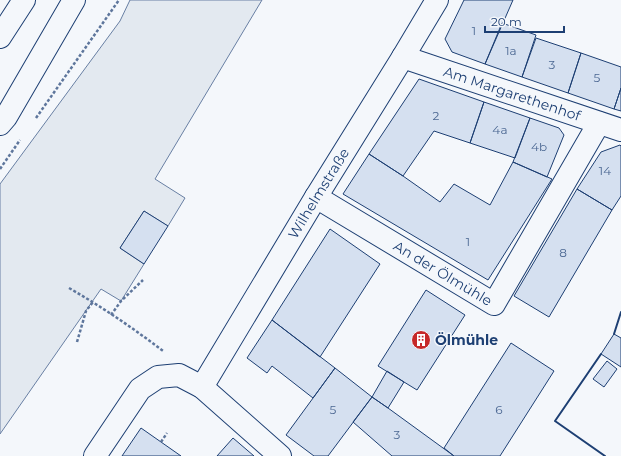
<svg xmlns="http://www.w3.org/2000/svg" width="621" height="456" font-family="Montserrat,sans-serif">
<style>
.green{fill:#e3e9f0;stroke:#687fa3}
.building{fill:#d5e0f0;stroke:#1d3f73}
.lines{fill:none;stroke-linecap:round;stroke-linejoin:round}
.street-casing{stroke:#1d3f73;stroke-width:24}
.secondary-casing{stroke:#1d3f73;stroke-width:24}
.path{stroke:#5e769c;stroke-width:2.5;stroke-dasharray:3 2;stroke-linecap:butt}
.street{stroke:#f4f7fb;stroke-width:22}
.secondary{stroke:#f4f7fb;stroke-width:22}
.wall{stroke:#1d3f73;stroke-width:2}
.labels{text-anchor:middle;stroke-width:3;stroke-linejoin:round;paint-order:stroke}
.number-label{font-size:12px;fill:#4b6792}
.street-label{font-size:14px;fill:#1d3f73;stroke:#f4f7fb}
.poi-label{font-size:14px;font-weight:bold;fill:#1d3f73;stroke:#f4f7fb;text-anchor:start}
</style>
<rect width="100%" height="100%" fill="#f4f7fb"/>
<path class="green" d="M130,0H262L155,179L185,198L168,226L144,211L120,248L144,264L121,301L101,289L0,434V184L120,21Z"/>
<path class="building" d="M464,0H513L485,64L452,52L445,39Z
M502,23L536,35L522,77L485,64Z
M536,38L581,53L568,93L522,77Z
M581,53L621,67V88L614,109L568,93Z
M419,79L484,102L470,143L434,131L403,176L369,154Z
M621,88V111L614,109Z
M484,102L530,118L515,158L470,143Z
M530,118L559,128L564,135L547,177L513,162Z
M620,145L621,146V196L612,210L577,189L601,152Z
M369,154L403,176L440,202L454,184L490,205L513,162L552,179L488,280L343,194Z
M577,189L612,210L549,317L514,296Z
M144,211L168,226L144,264L120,248Z
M330,229L380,264L320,357L272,320Z
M426,290L465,315L417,390L378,366Z
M272,320L335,368L313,398L272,366L267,373L247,358Z
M614,334L621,338V367L601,354Z
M511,343L554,371L500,456H454L444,448Z
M607,361L617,369L604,387L593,379Z
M335,368L372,397L328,456H314L286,435Z
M387,371L404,382L388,408L372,397Z
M372,397L388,408L454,456H392L353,422Z
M141,428L181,456H122Z
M233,438L254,456H217Z"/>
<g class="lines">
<g class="street-casing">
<g id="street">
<path id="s1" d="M403,57L621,130"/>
<path id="s2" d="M316,197L494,304L599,123"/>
<path id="s3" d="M202,387L316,197L403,57L437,0"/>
<path d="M95,456L140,389L158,377L179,375L202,387L280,456"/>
</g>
</g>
<g class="secondary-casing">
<path id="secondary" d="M0,37L24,0
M0,124L6,117L74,0"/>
</g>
<path class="path" d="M36,118L119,0
M0,169L20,140
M69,288C102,307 133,328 163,351
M111,315L121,301L143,280
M77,342L86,311L93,302
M161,442L167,433"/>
<use href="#street" class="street"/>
<use href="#secondary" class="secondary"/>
<path class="wall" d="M614,334L621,312
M601,354L555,421L605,456"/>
</g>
<defs>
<g id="building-disc" transform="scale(1)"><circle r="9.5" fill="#c62828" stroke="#f4f7fb"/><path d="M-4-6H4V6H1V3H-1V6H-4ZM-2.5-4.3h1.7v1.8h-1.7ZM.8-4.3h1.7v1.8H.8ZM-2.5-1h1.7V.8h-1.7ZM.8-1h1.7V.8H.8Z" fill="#fff"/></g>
</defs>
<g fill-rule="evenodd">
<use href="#building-disc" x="421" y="340"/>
</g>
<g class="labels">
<g class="number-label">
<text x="474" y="35">1</text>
<text x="511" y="55">1a</text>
<text x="552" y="69">3</text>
<text x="597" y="82">5</text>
<text x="436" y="120">2</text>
<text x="500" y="134">4a</text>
<text x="539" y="151">4b</text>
<text x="605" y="175">14</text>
<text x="468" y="246">1</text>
<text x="563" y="257">8</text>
<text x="333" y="414">5</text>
<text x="499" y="414">6</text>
<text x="397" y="439">3</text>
</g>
<g class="street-label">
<text dy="5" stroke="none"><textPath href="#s1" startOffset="115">Am Margarethenhof</textPath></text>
<text dy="5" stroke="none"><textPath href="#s3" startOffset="226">Wilhelmstraße</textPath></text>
<text dy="5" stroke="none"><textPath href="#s2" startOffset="148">An der Ölmühle</textPath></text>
</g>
<g class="poi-label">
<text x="435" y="345">Ölmühle</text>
</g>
</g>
<path d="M485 26v6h79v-6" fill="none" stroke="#1d3f73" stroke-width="2"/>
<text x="491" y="26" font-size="12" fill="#1d3f73" stroke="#f4f7fb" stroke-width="3" paint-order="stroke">20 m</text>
</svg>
